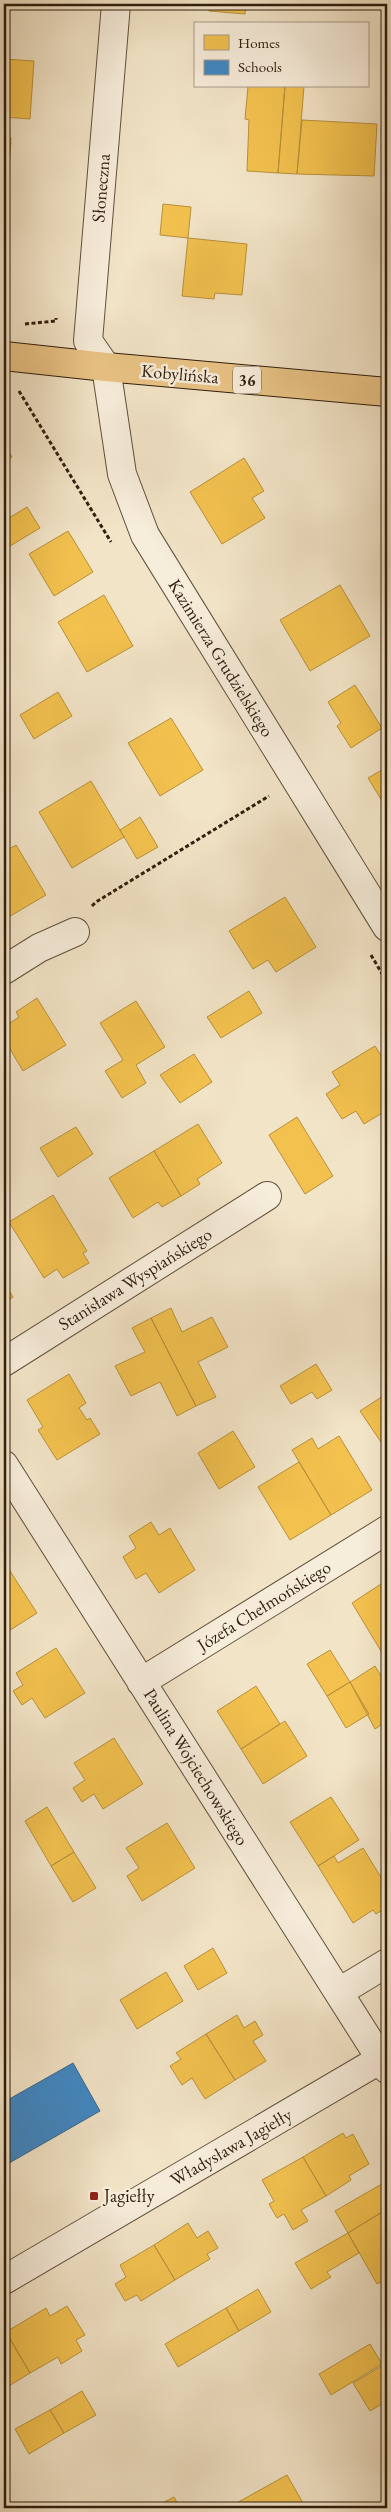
<svg xmlns="http://www.w3.org/2000/svg" width="391" height="2512" font-family="'EB Garamond',serif">
<style>
.homes{fill:#f2c14e;stroke:#b8903b}
.schools{fill:#3f88c5;stroke:#3a688e}
.lines{fill:none;stroke-linecap:round;stroke-linejoin:round}
.minor-casing{stroke:#604f3c;stroke-width:30}
.tertiary-casing{stroke:#604f3c;stroke-width:30}
.primary-casing{stroke:#2f1d0e;stroke-width:30}
.path{stroke:#2f1d0e;stroke-width:3;stroke-dasharray:4 2.5;stroke-linecap:butt}
.minor{stroke:#f7eddb;stroke-width:28}
.tertiary{stroke:#f7eddb;stroke-width:28}
.primary{stroke:#e9c284;stroke-width:28}
.poi-dot{fill:#8f2418;stroke:#f7eddb;stroke-width:2}
.labels{text-anchor:middle;stroke-width:5;stroke-linejoin:round;paint-order:stroke}
.shield{fill:#f7eddb;stroke:#6b5b4c;stroke-width:1}
.shield-label{font-size:16px;font-weight:bold;fill:#2f1d0e}
.street-label{font-size:18px;fill:#2f1d0e;stroke:#f7eddb}
.poi-label{font-size:18px;fill:#2f1d0e;stroke:#f7eddb;text-anchor:start}
</style>
<rect width="100%" height="100%" fill="#f2e4c7"/>
<filter id="stains"><feTurbulence type="fractalNoise" baseFrequency=".004" numOctaves="4"/><feColorMatrix values="0 0 0 0 .2 0 0 0 0 .09 0 0 0 0 .02 0 0 0 .5 -.17"/></filter>
<radialGradient id="worn" r=".72"><stop offset=".6" stop-color="#630" stop-opacity="0"/><stop offset="1" stop-color="#630" stop-opacity=".3"/></radialGradient>
<path class="homes" d="M209,4H246L245,14L209,11Z
M4,59L34,61L30,119L4,117Z
M248,86H285L278,173L247,171L249,120L245,119Z
M285,86H304L297,174L278,173Z
M302,120L377,124L374,176L297,174Z
M4,138H11L9,174H4Z
M163,204L191,207L188,238L160,235Z
M188,238L247,244L242,295L215,293L214,299L182,296Z
M4,444L12,457L4,462Z
M244,458L264,491L252,498L265,518L222,544L190,492Z
M27,507L40,528L10,546L4,536V521Z
M68,531L93,572L54,596L29,554Z
M340,585L370,636L310,671L280,620Z
M104,595L133,646L87,672L58,622Z
M355,685L382,728L351,748L337,726L341,723L328,702Z
M58,692L72,716L34,739L20,715Z
M171,718L203,770L160,796L128,743Z
M387,767V809L368,778Z
M91,781L124,837L72,868L39,812Z
M140,817L158,847L137,859L120,830Z
M16,845L46,895L7,918L4,913V852Z
M285,897L316,947L276,972L268,960L253,969L229,931Z
M249,991L262,1013L221,1038L207,1017Z
M37,998L66,1045L23,1071L4,1039V1027L19,1017L16,1012Z
M136,1001L165,1047L136,1065L146,1083L122,1098L105,1071L123,1060L100,1023Z
M375,1046L387,1065V1110L364,1124L356,1111L342,1119L326,1094L340,1085L332,1072Z
M194,1054L212,1082L180,1103L160,1075Z
M297,1117L333,1176L305,1194L269,1135Z
M198,1124L222,1163L197,1179L200,1184L181,1196L154,1151Z
M76,1127L93,1154L58,1177L40,1148Z
M154,1151L181,1196L162,1207L158,1202L133,1218L109,1178Z
M53,1195L87,1251L83,1253L89,1263L63,1278L57,1269L44,1278L9,1222Z
M4,1282L13,1297L4,1303Z
M171,1308L182,1332L212,1317L228,1347L198,1362L216,1397L196,1406L151,1318Z
M151,1318L196,1406L177,1416L160,1382L131,1396L115,1366L145,1352L132,1328Z
M316,1364L332,1390L317,1399L312,1392L291,1404L280,1386Z
M69,1374L86,1403L79,1408L87,1420L90,1418L100,1434L57,1460L38,1430L43,1427L27,1400Z
M383,1396L387,1400V1451L360,1411Z
M233,1431L255,1467L219,1489L198,1453Z
M339,1436L372,1490L331,1515L292,1450L312,1438L318,1449Z
M299,1462L331,1515L290,1540L258,1487Z
M151,1522L159,1535L170,1528L195,1570L159,1593L146,1573L136,1579L123,1557L136,1548L129,1536Z
M8,1568L37,1613L4,1634V1571Z
M387,1580V1661L352,1603Z
M56,1648L85,1693L45,1718L32,1698L22,1705L13,1691L23,1685L16,1673Z
M330,1650L350,1682L327,1696L307,1664Z
M375,1666L387,1686V1721L375,1729L350,1682Z
M350,1682L369,1714L346,1728L327,1696Z
M256,1686L280,1724L241,1749L217,1711Z
M285,1721L307,1756L263,1784L241,1749Z
M114,1738L143,1784L103,1809L94,1794L82,1802L73,1788L85,1780L74,1763Z
M331,1797L359,1840L318,1866L290,1822Z
M47,1807L74,1852L51,1866L25,1821Z
M167,1823L195,1868L142,1901L127,1876L139,1868L126,1848Z
M363,1848L387,1887V1907L376,1914L373,1910L353,1923L318,1866L334,1856L338,1863Z
M74,1852L96,1888L73,1902L51,1866Z
M213,1948L227,1973L198,1990L184,1966Z
M166,1972L183,2001L137,2029L120,2000Z
M237,2015L244,2028L255,2021L263,2035L253,2041L266,2061L235,2080L206,2034Z
M206,2034L235,2080L205,2099L192,2078L182,2085L170,2066L181,2059L176,2053Z
M343,2133L346,2138L353,2134L369,2164L349,2176L351,2180L326,2196L303,2157Z
M303,2157L326,2196L301,2210L308,2221L293,2230L284,2214L277,2218L269,2204L274,2201L262,2180Z
M387,2181V2209L348,2233L335,2211Z
M387,2209V2240L381,2243L387,2253V2278L377,2284L348,2233Z
M188,2223L197,2238L208,2231L218,2248L207,2254L210,2259L175,2280L154,2245Z
M348,2233L359,2253L327,2272L331,2277L311,2289L295,2263Z
M154,2245L175,2280L141,2301L137,2295L125,2301L115,2284L126,2277L120,2265Z
M258,2289L271,2312L239,2331L226,2308Z
M67,2306L85,2335L76,2340L82,2351L61,2364L58,2357L30,2373L6,2332L46,2308L50,2316Z
M226,2308L239,2331L178,2367L165,2344Z
M6,2332L30,2373L4,2389V2334Z
M370,2344L382,2364L331,2395L319,2374Z
M387,2363V2401L370,2411L353,2383Z
M82,2391L96,2415L64,2433L50,2410Z
M50,2410L64,2433L29,2454L15,2429Z
M287,2475L303,2503L293,2508H234L233,2505Z
M174,2497L180,2508H153Z"/>
<path class="schools" d="M73,2063L100,2111L4,2166V2102Z"/>
<g class="lines">
<g class="minor-casing">
<path id="minor" d="M106,367L88,341L116,4
M4,970L39,948L75,932
M4,1362L267,1196
M4,1465L387,2069
M141,1682L387,1530
M339,1992L387,1963
M4,2280L381,2059"/>
</g>
<g class="tertiary-casing">
<path id="tertiary" d="M106,367L122,474L145,535L387,927"/>
</g>
<g class="primary-casing">
<path id="primary" d="M4,356L106,367L387,392"/>
</g>
<path class="path" d="M25,324L56,321V318
M19,391L111,542
M92,906L96,902L269,796
M371,955L387,982"/>
<use href="#minor" class="minor"/>
<use href="#tertiary" class="tertiary"/>
<use href="#primary" class="primary"/>
</g>
<rect class="poi-dot" x="89" y="2191" width="10" height="10" rx="2.5"/>
<g class="labels">
<rect class="shield" x="233" y="366.5" width="28" height="27" rx="4"/>
<g class="shield-label">
<text x="247" y="386">36</text>
</g>
<g class="street-label">
<text transform="translate(101 188) rotate(-85)" y="6">Słoneczna</text>
<text transform="translate(180 374) rotate(5)" y="6">Kobylińska</text>
<text transform="translate(221 658) rotate(58)" y="6">Kazimierza Grudzielskiego</text>
<text transform="translate(135 1279) rotate(-32)" y="6">Stanisława Wyspiańskiego</text>
<text transform="translate(264 1606) rotate(-32)" y="6">Józefa Chełmońskiego</text>
<text transform="translate(196 1767) rotate(58)" y="6">Paulina Wojciechowskiego</text>
<text transform="translate(231 2147) rotate(-30)" y="6">Władysława Jagiełły</text>
</g>
<g class="poi-label">
<text x="104" y="2202">Jagiełły</text>
</g>
</g>
<rect width="391" height="2512" fill="none" stroke="#f2e4c7" stroke-width="20"/>
<rect x="5" y="5" width="381" height="2502" fill="none" stroke="#2f1d0e" stroke-width="2.5"/>
<rect x="10" y="10" width="371" height="2492" fill="none" stroke="#2f1d0e"/>
<rect x="194" y="22" width="175" height="65" fill="#f7eddb" stroke="#a79a89"/>
<rect x="204" y="35" width="25" height="15" fill="#f2c14e" stroke="#a79a89"/>
<text x="238" y="48" font-size="15" fill="#2f1d0e">Homes</text>
<rect x="204" y="60" width="25" height="15" fill="#3f88c5" stroke="#a79a89"/>
<text x="238" y="72" font-size="15" fill="#2f1d0e">Schools</text>
<rect width="100%" height="100%" filter="url(#stains)"/>
<rect width="100%" height="100%" fill="url(#worn)"/>
</svg>
